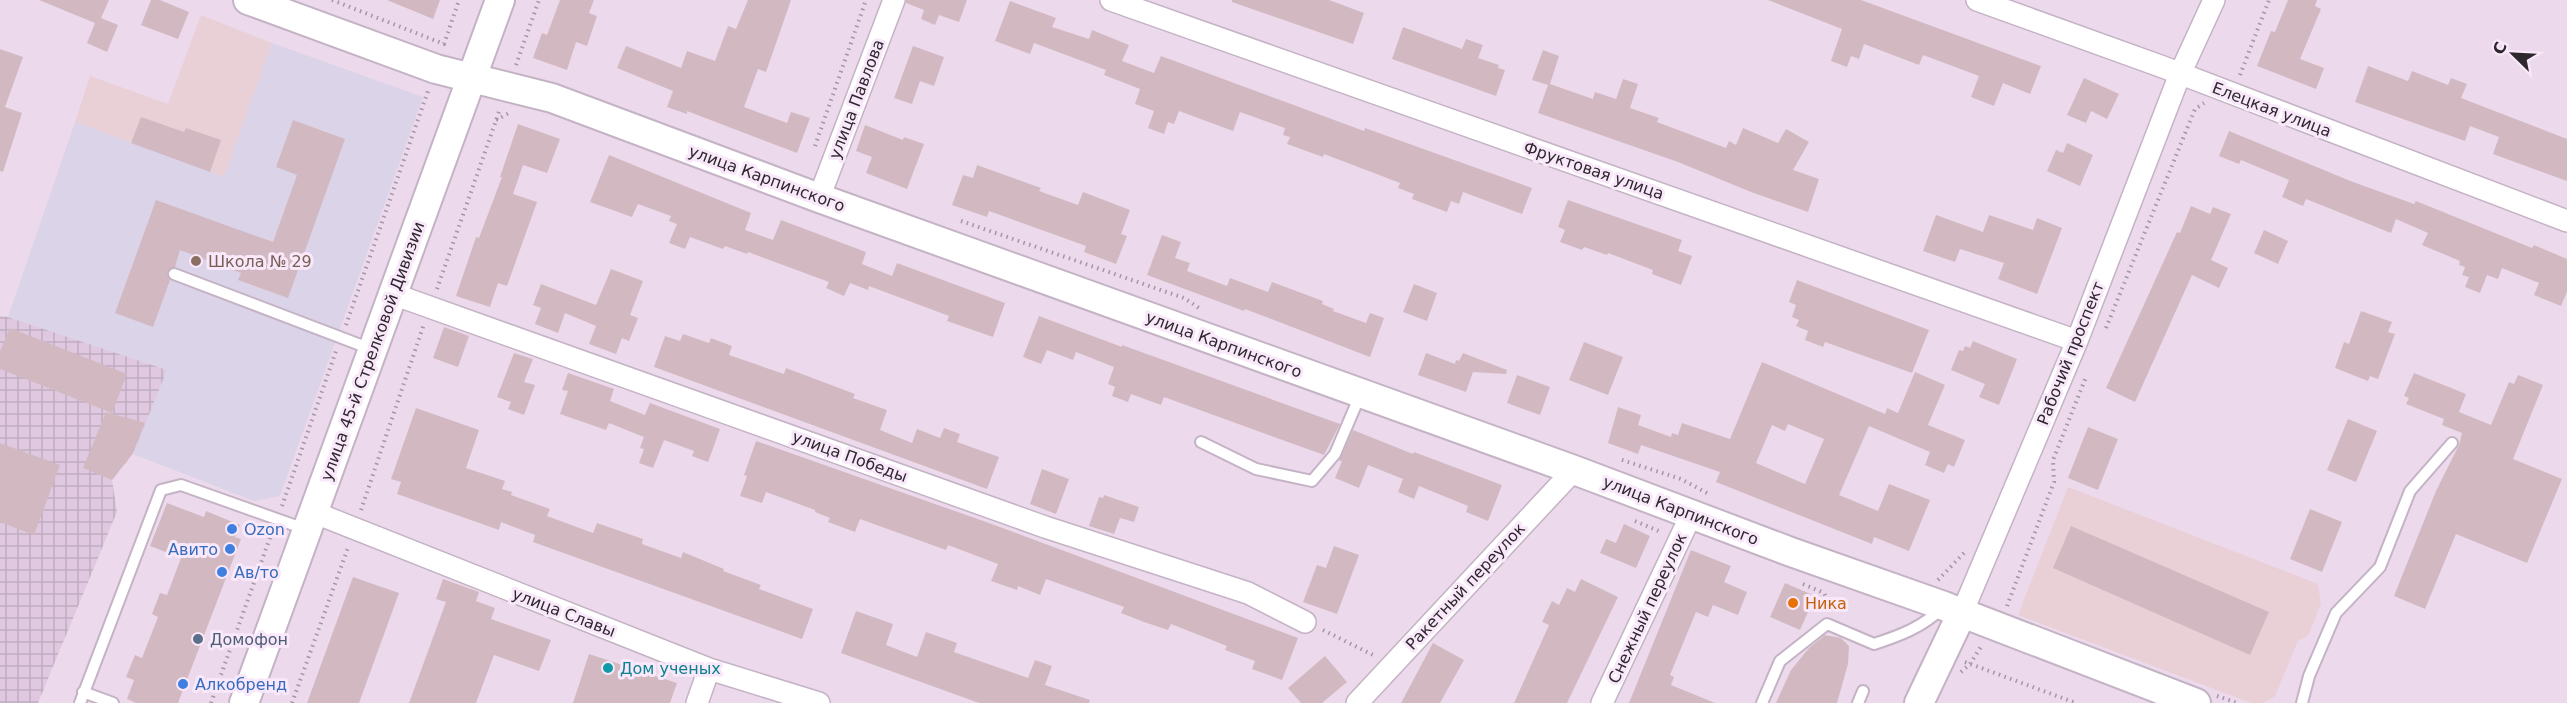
<svg xmlns="http://www.w3.org/2000/svg" width="2567" height="703" font-family="'DejaVu Sans',sans-serif">
<style>
.commercial{fill:#e9cfd6}
.industrial{fill:url(#industrial-grid)}
.education{fill:#dbd3e8}
.building{fill:#d2b9c1;fill-rule:evenodd}
.lines{fill:none;stroke-linecap:round;stroke-linejoin:round}
.lane-casing{stroke:#c4b3c4;stroke-width:14}
.street-casing{stroke:#c4b3c4;stroke-width:24}
.secondary-casing{stroke:#c4b3c4;stroke-width:32}
.path{stroke:#a496a4;stroke-width:4;stroke-dasharray:1.5 4.5;stroke-linecap:butt}
.lane{stroke:#fff;stroke-width:10}
.street{stroke:#fff;stroke-width:21}
.secondary{stroke:#fff;stroke-width:28}
.education-dot{fill:#8d6e63;stroke:#f9e8fa;stroke-width:2}
.shop-dot{fill:#3f7fe0;stroke:#f9e8fa;stroke-width:2}
.food-dot{fill:#e8710a;stroke:#f9e8fa;stroke-width:2}
.service-dot{fill:#5c6f8a;stroke:#f9e8fa;stroke-width:2}
.culture-dot{fill:#0f9aa8;stroke:#f9e8fa;stroke-width:2}
.labels{text-anchor:middle;stroke-width:6;stroke-linejoin:round;paint-order:stroke}
.street-label{font-size:16px;fill:#2e282e;stroke:#f9e8fa}
.education-label{font-size:16px;fill:#785e54;stroke:#f9e8fa;text-anchor:start}
.shop-label{font-size:16px;fill:#366cbe;stroke:#f9e8fa;text-anchor:start}
.food-label{font-size:16px;fill:#c56008;stroke:#f9e8fa;text-anchor:start}
.service-label{font-size:16px;fill:#4e5e75;stroke:#f9e8fa;text-anchor:start}
.culture-label{font-size:16px;fill:#0d838f;stroke:#f9e8fa;text-anchor:start}
</style>
<defs>
<pattern id="industrial-grid" width="8" height="8" patternUnits="userSpaceOnUse" patternTransform="scale(1.5)"><rect width="8" height="8" fill="#e0c9e0"/><path d="M0 4h8M4 0v8" fill="none" stroke="#c0adc0"/></pattern>
</defs>
<rect width="100%" height="100%" fill="#ecdaec"/>
<path class="commercial" d="M201,15L272,43L224,177L75,122L90,76L168,104Z
M2068,487L2318,584L2321,604L2308,636L2298,641L2275,696L2263,703H2251L2018,615Z"/>
<path class="industrial" d="M0,316L8,317L168,370L133,454L112,480L117,512L38,703H0Z"/>
<path class="education" d="M272,43L423,97L280,496L254,501L133,454L167,370L8,317L75,122L224,177Z"/>
<path class="building" d="M39,0H109L101,18L118,25L107,52L87,43L95,23Z
M151,0H160L189,12L178,39L141,25Z
M387,0H440L433,19Z
M560,0H594L589,13L597,16L587,46L576,42L567,70L533,58L542,33L547,35Z
M748,0H791L766,72L758,69L744,107L787,123L791,112L810,118L797,153L687,111V114L667,107L673,91L617,68L626,46L681,68L687,51L715,61L728,26L736,29Z
M906,0H967L959,22L939,15L935,25L921,19L924,10L906,3Z
M1232,0H1329L1364,13L1353,44L1232,2Z
M1768,0H1861L2041,66L2030,94L2003,83L1994,106L1971,97L1979,76L1923,55L1919,65L1864,44L1859,59L1851,56L1847,67L1831,61L1842,29Z
M2288,0H2317L2315,6L2321,9L2300,59L2324,68L2316,89L2257,66L2271,31L2275,32Z
M1010,1L1056,18L1052,27L1089,39L1092,30L1129,45L1122,61L1154,73L1161,56L1364,131L1365,128L1532,188L1522,214L1463,192L1459,204L1451,201L1447,212L1412,199L1414,194L1398,188L1400,183L1324,154L1323,157L1287,144L1290,137L1283,135L1285,128L1240,112L1233,131L1179,111L1174,124L1168,122L1164,134L1148,128L1154,111L1135,104L1140,89L1104,75L1106,70L1034,43L1030,54L995,41Z
M1403,27L1462,49L1466,39L1483,45L1478,58L1499,65L1498,68L1505,70L1496,96L1392,59Z
M913,46L944,57L934,86L920,81L912,104L894,98Z
M0,49L23,57L5,107L22,113L3,172L0,171Z
M1543,50L1559,56L1550,84L1593,99L1595,92L1616,99L1623,79L1638,84L1630,108L1659,118L1657,122L1726,148L1729,141L1736,145L1743,128L1778,143L1786,129L1809,142L1793,170L1819,179L1808,212L1751,192L1678,162L1538,113L1548,85L1532,80Z
M2368,66L2408,81L2412,71L2448,85L2451,78L2467,84L2461,98L2567,139V181L2493,154L2499,137L2470,126L2465,141L2355,102Z
M2084,78L2119,94L2107,119L2091,111L2086,123L2067,115Z
M141,117L184,132L186,128L221,140L210,172L131,143Z
M293,120L345,139L288,298L238,280L241,273L180,250L175,267L167,272L170,280L153,327L115,313L156,200L273,242L297,175L276,167Z
M518,124L560,139L547,173L523,165L513,194L537,202L507,286L498,283L490,307L456,296L476,237L479,238L502,177H500Z
M865,125L903,140L904,137L924,144L907,189L866,173L872,157L856,151Z
M2229,131L2353,182L2414,204L2416,201L2532,248L2534,245L2567,259V292L2561,306L2534,295L2539,283L2502,268L2498,279L2487,275L2480,293L2465,287L2469,277L2462,275L2465,267L2459,265L2460,261L2422,245L2428,233L2396,219L2391,233L2306,199L2303,206L2282,197L2289,180L2241,160L2239,164L2219,156Z
M2067,143L2093,155L2080,186L2047,171L2056,150L2063,153Z
M609,155L751,213L745,230L773,240L781,220L866,252L862,264L892,276L897,263L1005,303L993,337L947,321L949,316L869,286L868,290L850,283L844,296L826,288L829,282L748,252L747,254L725,246L723,249L690,237L685,249L669,243L677,224L669,221L671,216L638,204L632,217L590,202Z
M977,165L1041,188L1039,191L1078,205L1083,192L1130,210L1121,234L1127,236L1116,264L1084,252L1086,246L989,211L987,217L952,205L963,175L973,178Z
M1568,200L1682,240L1678,251L1692,256L1681,285L1652,274L1653,270L1608,253L1607,255L1584,247L1582,250L1560,242L1565,230L1558,227Z
M2191,206L2210,214L2213,207L2231,214L2211,260L2228,268L2219,288L2192,275L2135,402L2106,388L2177,232L2180,233Z
M1936,215L1983,232L1989,215L2033,230L2037,218L2062,228L2037,294L1998,279L2004,263L1960,249L1955,262L1923,251Z
M2264,230L2288,241L2278,264L2254,253Z
M1162,235L1181,242L1175,258L1190,263L1187,271L1227,286L1230,278L1268,292L1272,282L1323,301L1322,304L1334,309L1333,311L1366,323L1370,313L1384,318L1370,357L1245,309L1244,311L1147,275Z
M611,269L643,281L630,315L638,318L629,341L622,338L616,354L589,344L596,326L565,313L558,333L535,324L541,308L533,305L541,284L596,305Z
M1797,280L1929,330L1912,373L1825,342L1823,347L1805,340L1808,331L1796,326L1799,320L1792,317L1796,305L1789,302Z
M1414,284L1437,293L1427,321L1403,312Z
M2361,311L2392,322L2388,332L2395,334L2378,379L2370,376L2368,381L2335,368L2344,342L2349,344Z
M1039,316L1122,347V345L1340,424L1324,455L1164,397L1161,405L1131,394L1128,402L1112,396L1115,387L1108,384L1114,367L1076,352L1073,360L1047,350L1041,364L1023,357Z
M444,327L469,336L458,367L433,358Z
M10,328L127,374L112,413L0,369V351Z
M683,334L709,343L711,338L732,346L729,355L784,374L786,368L855,394L853,398L887,410L880,430L912,443L917,429L940,438L944,428L960,434L957,442L999,457L987,489L654,367L665,336L680,341Z
M1973,341L2017,359L1999,405L1979,397L1985,384L1951,370L1959,350L1963,351L1965,346L1970,348Z
M1584,342L1623,357L1608,395L1569,380Z
M514,353L533,359L524,382L535,385L524,415L508,409L511,402L497,397Z
M1426,353L1455,364L1456,360L1459,361L1463,353L1507,370L1506,374L1473,372L1466,392L1418,375Z
M1762,362L1885,414L1887,408L1898,413L1915,372L1945,385L1928,425L1965,440L1954,467L1948,464L1944,473L1925,465L1930,452L1869,426L1839,495L1878,511L1889,484L1930,500L1909,551L1874,537L1872,544L1716,482L1720,472L1641,445L1638,454L1608,443L1618,407L1641,415L1638,425L1671,437L1672,433L1678,435L1682,423L1730,439ZM1788,424L1824,439L1805,484L1756,463L1772,425L1785,431Z
M568,373L614,389L610,401L645,415L650,403L720,429L708,462L692,456L694,451L664,440L653,468L639,463L644,449L640,448L644,437L609,423L606,430L560,414L568,391L562,390Z
M2414,373L2466,394L2459,412L2491,425L2509,382L2514,384L2518,375L2543,385L2513,459L2562,479L2527,563L2456,534L2425,609L2394,596L2436,491L2459,445L2462,433L2442,425L2444,419L2406,404L2409,398L2404,396Z
M1517,375L1550,387L1540,415L1507,403Z
M416,408L479,430L466,468L505,481L502,489L512,492L511,495L550,509L547,516L593,533L597,523L643,539L642,544L681,558L683,552L724,569L723,571L761,585L759,589L813,609L802,639L533,542L535,535L501,522L499,530L397,494L401,482L391,479Z
M106,412L145,423L133,453L112,480L83,468Z
M2348,419L2377,431L2356,482L2327,470Z
M2088,427L2118,439L2098,490L2068,478Z
M1353,430L1413,454L1414,452L1502,485L1488,521L1466,512L1468,506L1419,486L1414,499L1398,492L1403,479L1368,465L1359,488L1335,478L1342,461H1339Z
M756,441L989,523L1298,638L1282,680L1252,669L1255,661L1225,650L1227,646L1171,624L1168,630L1144,622L1121,613L1124,607L1046,579L1040,595L1018,586L1017,590L991,581L998,564L948,545L946,550L860,519L855,532L828,522L830,518L815,512V510L766,492L762,503L740,496L747,476L744,475Z
M0,443L60,465L34,535L0,522Z
M1042,469L1069,479L1056,514L1030,504Z
M1104,495L1139,507L1134,522L1120,518L1114,534L1089,526L1099,497L1103,498Z
M167,503L204,517L206,511L240,525L235,537L241,539L178,703H136L127,699L134,680L126,677L135,655L142,658L158,617L152,614L160,593L167,595L181,558L150,546Z
M2310,509L2342,522L2322,572L2290,559Z
M1624,524L1650,536L1636,568L1600,553L1606,539L1616,543Z
M2071,526L2269,612L2250,655L2053,568Z
M1334,546L1359,555L1337,614L1303,602L1317,565L1326,568Z
M1691,550L1731,566L1724,582L1747,592L1738,615L1713,605L1708,617L1696,612L1670,675L1674,677L1671,685L1715,703H1629Z
M353,577L399,593L359,703H307Z
M443,579L479,592L476,601L495,608L491,619L551,640L539,671L494,655L476,703H409L446,602L436,599Z
M1581,579L1618,597L1567,703H1514L1549,625L1542,622L1552,601L1559,605L1567,588L1575,592Z
M1785,583L1815,596L1800,630L1770,617Z
M856,611L893,624L886,645L917,657L926,632L957,643L954,652L1028,678L1035,660L1052,666L1045,685L1090,700L1089,703H979L841,653Z
M1825,635L1841,638L1849,646L1848,664L1837,703H1776L1791,670L1809,648Z
M1433,643L1464,660L1440,703H1401Z
M589,654L677,683L670,703H573Z
M1325,656L1347,682L1322,703H1301L1288,688Z"/>
<g class="lines">
<g class="lane-casing">
<path id="lane" d="M174,274L371,349
M1201,442L1256,469L1312,481L1335,454L1361,393
M83,692L113,703
M80,703L161,490L181,485L305,529
M1762,703L1780,661L1827,624L1874,644C1899,636 1923,627 1942,608
M1858,703L1863,691
M2302,703L2309,676L2336,613L2380,567L2410,491L2452,443"/>
</g>
<g class="street-casing">
<path id="street" d="M1111,0L2077,341
M1977,0L2163,67L2567,221
M819,198L894,0
M393,294L1045,527L1248,593L1305,622
M313,512L709,669L819,703
M1962,613L2077,341L2180,74L2214,0
M697,703L709,669
M1357,703L1574,470
M1602,703L1692,513"/>
</g>
<g class="secondary-casing">
<path id="secondary" d="M248,0L436,69L552,98L819,198L1574,470L1791,552L1944,606L2196,703
M244,703L500,0
M1919,703L1962,613"/>
</g>
<path class="path" d="M332,0L444,44L459,0
M516,65L539,0
M2240,75L2269,0
M496,120L511,112
M815,146L866,0
M961,221L1184,298L1199,308
M437,289L500,109
M346,325L428,91
M2106,328L2195,109L2204,103
M1622,460L1681,479L1707,493
M282,506L336,351
M361,510L424,324
M1635,521L1661,532
M1938,580L1964,553
M1803,584L1824,593L1833,611
M2007,606L2054,482L2053,460L2086,377
M1323,630L1375,656
M1965,662L2076,703
M1961,672L1970,664L1982,645
M2217,696L2237,703
M211,703L272,532
M292,703L349,545"/>
<use href="#lane" class="lane"/>
<use href="#street" class="street"/>
<use href="#secondary" class="secondary"/>
</g>
<circle class="education-dot" cx="196" cy="261" r="6"/>
<g class="shop-dot">
<circle cx="232" cy="529" r="6"/>
<circle cx="230" cy="549" r="6"/>
<circle cx="222" cy="572" r="6"/>
<circle cx="183" cy="684" r="6"/>
</g>
<circle class="food-dot" cx="1793" cy="603" r="6"/>
<circle class="service-dot" cx="198" cy="639" r="6"/>
<circle class="culture-dot" cx="608" cy="668" r="6"/>
<g class="labels">
<g class="street-label">
<text transform="translate(856 99) rotate(-69)" y="6">улица Павлова</text>
<text transform="translate(2272 109) rotate(21)" y="6">Елецкая улица</text>
<text transform="translate(1594 170) rotate(19)" y="6">Фруктовая улица</text>
<text transform="translate(767 178) rotate(20)" y="6">улица Карпинского</text>
<text transform="translate(1224 344) rotate(20)" y="6">улица Карпинского</text>
<text transform="translate(372 351) rotate(-70)" y="6">улица 45-й Стрелковой Дивизии</text>
<text transform="translate(2070 353) rotate(-68)" y="6">Рабочий проспект</text>
<text transform="translate(850 456) rotate(20)" y="6">улица Победы</text>
<text transform="translate(1681 510) rotate(21)" y="6">улица Карпинского</text>
<text transform="translate(1465 586) rotate(-47)" y="6">Ракетный переулок</text>
<text transform="translate(1647 608) rotate(-65)" y="6">Снежный переулок</text>
<text transform="translate(564 612) rotate(21)" y="6">улица Славы</text>
</g>
<g class="education-label">
<text x="208" y="267">Школа № 29</text>
</g>
<g class="shop-label">
<text x="244" y="535">Ozon</text>
<text x="218" y="555" text-anchor="end">Авито</text>
<text x="234" y="578">Ав/то</text>
<text x="195" y="690">Алкобренд</text>
</g>
<g class="food-label">
<text x="1805" y="609">Ника</text>
</g>
<g class="service-label">
<text x="210" y="645">Домофон</text>
</g>
<g class="culture-label">
<text x="620" y="674">Дом ученых</text>
</g>
</g>
<g transform="translate(2513 54) rotate(294)" stroke="#f9e8fa" stroke-width="4.5" paint-order="stroke">
<path d="M0-4.5L10 22L0 15L-10 22Z" fill="#2e282e"/>
<text y="-9" font-size="16" font-weight="bold" text-anchor="middle" fill="#2e282e">С</text>
</g>
</svg>
